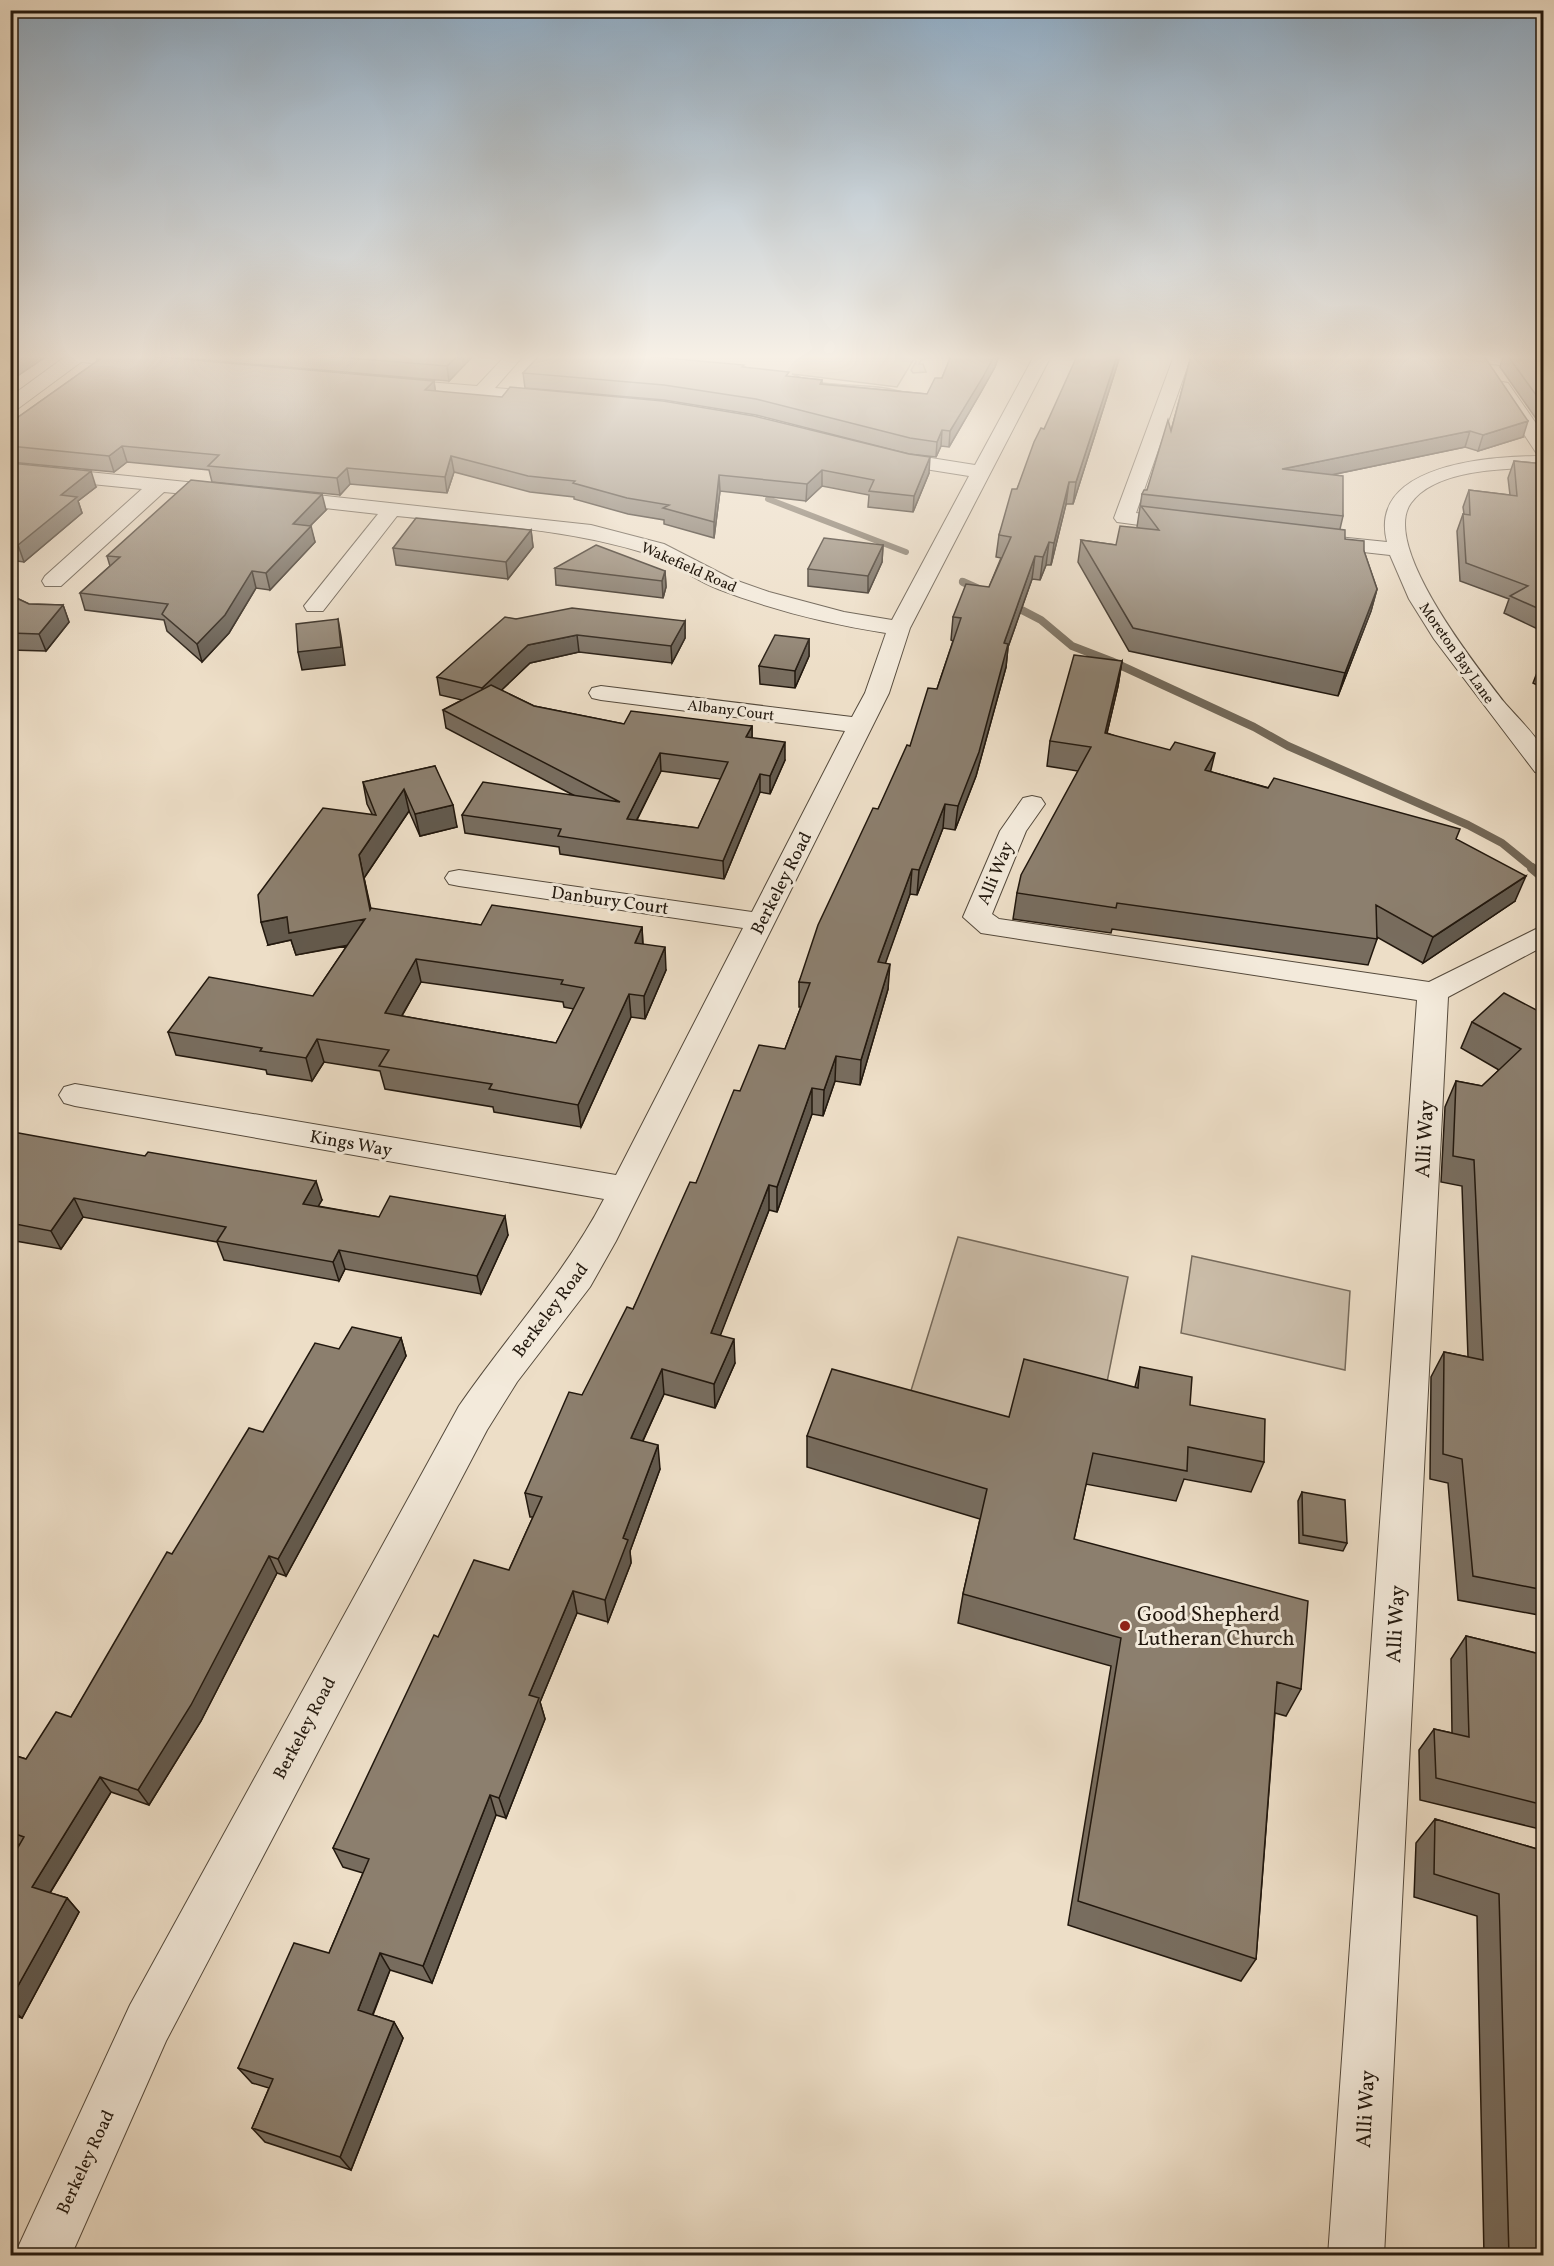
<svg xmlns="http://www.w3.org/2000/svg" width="1554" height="2266" font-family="Vollkorn,serif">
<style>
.green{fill:#cabca8;stroke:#766a5b;stroke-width:1.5}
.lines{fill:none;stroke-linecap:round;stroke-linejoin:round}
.stream-far2{stroke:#726757;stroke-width:6}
.stream-far1{stroke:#726757;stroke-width:8}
.stream{stroke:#726757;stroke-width:10}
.minor-casing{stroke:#554a3c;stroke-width:2}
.minor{fill:#f3eadb;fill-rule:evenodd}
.wall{fill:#786d5f;stroke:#22180e;stroke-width:1.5;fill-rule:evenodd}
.shaded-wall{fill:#62594d;stroke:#22180e;stroke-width:1.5}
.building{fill:#8c7f6e;stroke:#22180e;stroke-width:1.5;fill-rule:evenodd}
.poi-dot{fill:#8f2418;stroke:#f3eadb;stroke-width:2}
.labels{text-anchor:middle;stroke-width:6;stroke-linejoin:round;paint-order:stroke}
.far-street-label{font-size:15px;fill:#22180e;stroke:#f3eadb}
.street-label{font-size:18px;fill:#22180e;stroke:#f3eadb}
.near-street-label{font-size:21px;fill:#22180e;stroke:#f3eadb}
.near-poi-label{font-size:21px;fill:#22180e;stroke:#f3eadb;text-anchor:start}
</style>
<rect width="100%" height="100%" fill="#eddec7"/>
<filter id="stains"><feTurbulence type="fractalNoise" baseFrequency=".00333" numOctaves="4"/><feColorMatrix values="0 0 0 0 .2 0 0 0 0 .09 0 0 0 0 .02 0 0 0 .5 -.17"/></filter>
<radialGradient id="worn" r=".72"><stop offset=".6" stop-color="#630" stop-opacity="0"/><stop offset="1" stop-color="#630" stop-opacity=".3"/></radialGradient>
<path class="green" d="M621,356H933L921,360L919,364H923L926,372L913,373L911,370L916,362L915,357L897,387L792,374C829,392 870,379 908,394L903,401Z
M958,1237L1128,1277L1101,1412L1003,1448L902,1420Z
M1192,1256L1350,1291L1345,1370L1181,1333Z"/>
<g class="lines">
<path class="stream-far2" d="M768,499L906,552
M962,581L966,583"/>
<path class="stream-far1" d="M963,582L981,590
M1008,603L1041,620L1072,646L1111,661L1254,727L1288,746L1468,825L1502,843L1534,869"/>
<path class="stream" d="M1532,868L1544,878"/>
<g class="minor-casing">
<path id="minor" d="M66,356L147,358L150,362L141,367L81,362L16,410L10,411V397Z
M505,356H523L495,388L550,393L556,394L559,398L556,402L390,389L381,384L390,379L477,386Z
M1034,356H1051L910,628L889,693L616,1241L590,1287L517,1382L487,1430L166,2041L71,2256H14L130,2005L459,1406C507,1336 565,1274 604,1199L75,1106L64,1103L59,1095L64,1087L75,1084L616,1175L743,928L459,886L449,884L445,878L449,872L459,870L752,912L845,731L601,700L592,698L589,693L592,688L601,686L852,717L865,693L886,633C829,624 772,610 718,589C693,580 671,560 645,553C565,528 480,525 397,516L323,611H307L304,606L378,514L280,503L273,501L270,497L273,493L280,491L591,525L664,544L732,579L769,592L844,612L892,620L969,476L887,463L877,457L887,451L975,465Z
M1174,356H1191L1136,513L1184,519L1191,521L1194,525L1191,529L1184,531L1117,522L1114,518Z
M1457,356H1509L1544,360V370L1466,361Z
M1502,382L1508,383L1544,435V456L1537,454L1493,387Z
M1544,456V468C1506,468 1435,469 1411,503C1380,546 1478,668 1504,702C1513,713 1541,740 1544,752C1545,759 1544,768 1544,775L1535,772L1434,639L1409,599L1390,555L1318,547L1311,545L1307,541L1311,537L1318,535L1387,542C1367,463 1493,456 1544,456Z
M10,464L226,486L233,488L236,492L233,496L226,498L164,492L61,586H45L42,581L45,576L142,489L10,476Z
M1032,796L1041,798L1045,804L1026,831L992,914L999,919L1429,982L1544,925V946L1448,997L1384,2256H1328L1417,1000L981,933L963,917L1000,831L1023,798Z"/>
</g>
<use href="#minor" class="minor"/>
</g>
<path class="wall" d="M96,356H149L434,381L435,391L929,473L913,512L868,507L869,495L822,486L806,501L720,491L714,538L664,524V520L628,514L574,499V497L530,492L454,472L447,493L350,484L340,495L212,482L209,470L127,462L114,472L10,462V423L97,361Z
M156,356H473L449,381Z
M951,356H999L995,367L981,392L949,447L941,446L936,457L909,454L756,415L664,400L525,388L523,373L744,367L789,377L822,380V384L927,394L942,378Z
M1120,356L1073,504H1066L1051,565H1046L1040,580L1032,579L1008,647L1006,667L976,776L955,830L943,828L917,895L910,894L885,963L888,989L860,1085L835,1081L823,1116L812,1114L777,1212L769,1210L720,1335L735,1363L715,1408L664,1394L643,1441L660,1469L630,1551L631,1563L608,1622L577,1613L540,1702L545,1719L506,1818L496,1815L432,1983L390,1970L373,2015L394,2022L403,2038L351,2170L265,2142L252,2128L269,2088L252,2083L238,2068L329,1953L363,1873L343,1867L333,1848L438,1637L509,1570L533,1517H530L525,1493L633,1309L696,1183L740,1091L785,1049L801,1007H799V982L878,809L910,746L937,689L953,641L951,640L953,617L989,587L1001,558L996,557L999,535L1017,489L1044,429Z
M1191,356L1523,437L1478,451L1465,447L1331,475L1343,516L1340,529L1345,539L1364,551L1377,589L1371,611L1338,696L1129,651L1078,562L1081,540L1116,545L1139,528L1137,527L1142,494L1147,490L1171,431Z
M1503,356H1544V430L1500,367Z
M1514,461L1544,464V632L1504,613L1509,599L1460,581L1457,531L1463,514H1464L1463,507L1469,490L1510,495L1508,478Z
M10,463L96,487L78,501L82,513L24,562L10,560Z
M326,510L310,526L315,542L270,590L256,588L229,633L202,662L167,631L164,620L85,610L80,593L110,566L107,556Z
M531,530L533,547L508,579L396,565L393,548Z
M883,545L882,562L868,593L808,586V569Z
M555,568L665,571L666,587L663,598L556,585Z
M10,595L29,604L63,605L69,622L46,651L10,650Z
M516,619L685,621V638L672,663L579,652L530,663L501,690L534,706L624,724L752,726V738L785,760L770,794L760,792L724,879L560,854L559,847L465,833L462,815L575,796L446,728L443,710L462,700L440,695L437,677ZM661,771L721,779L698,828L637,820Z
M809,639V656L795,688L760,684L759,666Z
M1122,661L1118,686L1107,733L1211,772L1456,839L1515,901L1423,963L1377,937V939L1368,965L1112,929L1111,933L1013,919L1017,893L1078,771L1047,766L1050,741Z
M1544,663V688L1533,683L1540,665Z
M435,766L457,827L420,836L409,811L364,878L371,909L481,925L642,927L643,944L666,970L645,1019L631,1017L581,1127L494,1112L493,1107L385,1089L380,1071L324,1062L312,1081L267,1074L266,1070L176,1055L168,1032L313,996L347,946L296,955L291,940L268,945L372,814L367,804L363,782ZM421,982L563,1002L564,1007L574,1009L556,1043L402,1016Z
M1544,1014V1616L1458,1600L1448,1483L1430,1479L1431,1377L1444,1352L1468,1357L1462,1186L1441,1182L1445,1107L1456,1081L1482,1086L1499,1070L1461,1048L1472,1022Z
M10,1136L322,1200L318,1206L379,1217L508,1235L481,1294L345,1269L339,1281L224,1260L217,1242L83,1217L61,1249L10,1240Z
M401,1338L406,1356L286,1576L277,1573L201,1721L149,1805L111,1792L50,1893L67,1898L79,1912L22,2018L10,2014V1861L20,1845L10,1842V1754L26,1759L71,1717L172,1554L263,1432Z
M1140,1367L1264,1462L1251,1492L1184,1479L1176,1501L1086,1484L1074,1539L1301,1689L1286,1716L1275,1713L1256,1959L1241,1981L1068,1925L1111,1666L958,1623L963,1594L980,1519L807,1467V1436L1009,1417L1135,1387Z
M1302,1492L1347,1543L1343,1551L1299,1543L1298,1501Z
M1466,1636L1544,1655V1830L1420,1800L1419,1750L1434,1729L1452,1733L1451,1659Z
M1435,1819L1544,1851V2256H1484L1477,1916L1414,1897L1416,1843Z"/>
<path class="shaded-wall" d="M21,356H47L10,381V363Z
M457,356H473L449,381L447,366Z
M994,356H999L995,367L981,392L949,447L950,431Z
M1117,356H1120L1073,504L1076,482Z
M434,381L436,396L425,390Z
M1528,421L1523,437L1478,451L1483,435Z
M942,430L941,446L936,457L937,442Z
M1470,431L1465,447L1278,486L1282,469Z
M122,446L127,462L114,472L109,456Z
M451,456L454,472L447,493L445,477Z
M930,457L929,473L913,512L914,496Z
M347,468L350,484L340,495L337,478Z
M822,470V486L806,501L807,484Z
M91,471L96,487L78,501L82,513L24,562L18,545L61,495Z
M719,475L720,491L714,538V522Z
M1069,482L1066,504L1051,565L1054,543Z
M322,494L326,510L296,540L293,524Z
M311,526L315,542L270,590L266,573Z
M531,530L533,547L508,579L506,562Z
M1049,542L1046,565L1040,580L1043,557Z
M883,545L882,562L868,593V576Z
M1035,556L1032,579L1008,647L1006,667L976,776L955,830L958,806L1004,643Z
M252,571L256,588L229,633L202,662L197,644Z
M665,571L666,587L663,598L662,581Z
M1377,589L1371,611L1338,696L1345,673Z
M63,605L69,622L46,651L39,634Z
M338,619L341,636L345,665L302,670L298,652Z
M685,621V638L672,663L671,646Z
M577,635L579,652L530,663L485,706L482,688L528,645Z
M809,639V656L795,688V671Z
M1122,661L1118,686L1101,758L1105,733Z
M752,726V744L746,737Z
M785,742V760L770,794V776Z
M660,753L661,771L628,837L627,819Z
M1215,753L1209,778L1205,770Z
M760,774V792L724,879L723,861Z
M404,789L409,811L364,878L375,933L359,855Z
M945,804L943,828L917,895L919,870Z
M453,805L457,827L420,836L415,814Z
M912,869L910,894L877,987L878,962Z
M1526,876L1515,901L1423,963L1433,937Z
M287,917L365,919L370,941L296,955L291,940L268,945L261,922Z
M642,927L643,950L635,943Z
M665,947L666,970L645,1019L644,996Z
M416,959L421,982L390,1036L385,1013Z
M890,964L888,989L860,1085L861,1060Z
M629,994L631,1017L581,1127L578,1105Z
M317,1039L324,1062L312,1081L306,1058Z
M836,1056L835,1081L823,1116L824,1090Z
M812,1088V1114L777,1212V1187Z
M316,1181L322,1200L309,1222L303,1204Z
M769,1185V1210L712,1357L711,1333Z
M74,1198L83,1217L61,1249L51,1231Z
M505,1216L508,1235L481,1294L477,1276Z
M339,1250L345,1269L339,1281L333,1262Z
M401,1338L406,1356L286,1576L278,1559Z
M734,1339L735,1363L715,1408L714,1384Z
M662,1369L664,1394L633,1462L631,1438Z
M658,1445L660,1469L630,1551L631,1563L608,1622L605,1600L623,1538Z
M269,1556L277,1573L201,1721L149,1805L138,1790Z
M573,1591L577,1613L540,1702L545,1719L506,1818L499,1798L529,1695Z
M100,1777L111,1792L45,1901L32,1887Z
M490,1795L496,1815L432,1983L423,1966Z
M67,1898L79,1912L22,2018L10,2008V2000Z
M380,1953L390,1970L368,2026L358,2010Z
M394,2022L403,2038L351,2170L340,2157Z"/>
<path class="building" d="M10,356H21L10,363Z
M98,356H149L434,381L425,390L502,397L510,387L663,401L754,416L909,454L930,457L914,496L869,491L874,480L822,470L807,484L719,475L714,522L663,508L669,505L627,498L573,483L575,481L528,476L451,456L445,477L347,468L337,478L208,466L219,455L122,446L109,456L10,446V423L100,359Z
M324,356H457L447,366Z
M539,356H644L744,365L742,367L789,372L786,376L822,380L820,384L927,394L935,378H942L951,356H994L983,377L950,431L942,430L937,442L910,438L756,399L664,385L523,373Z
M1077,356H1117L1076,482H1069L1054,543L1049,542L1043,557L1035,556L1004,643L1008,644L979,752L958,806L945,804L919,870L912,869L878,962L890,964L861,1060L836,1056L824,1090L812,1088L777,1187L769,1185L711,1333L734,1339L714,1384L662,1369L631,1438L658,1445L623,1538L628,1540L605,1600L573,1591L529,1695L539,1698L499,1798L490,1795L423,1966L380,1953L358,2010L394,2022L340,2157L252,2128L273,2079L238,2068L294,1943L329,1953L369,1859L333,1848L434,1635L438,1637L474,1560L509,1570L542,1497L525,1493L569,1392L582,1395L627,1307L633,1309L690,1182L696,1183L734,1090L740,1091L759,1045L785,1049L810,983L799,982L818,925L873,808L878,809L907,745L910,746L928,688L937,689L961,618L953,617L966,584L989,587L1011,537L999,535L1012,489H1017L1034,442L1041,428L1044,429Z
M1191,356H1484L1528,421L1483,435L1470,431L1282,469L1343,476V516L1142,494L1144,490H1147L1168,420L1171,431Z
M1508,356H1544V406Z
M1514,461L1544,464V611L1510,596L1528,586L1466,563L1463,514L1470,515L1469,490L1517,496Z
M10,463L91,471L61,495L77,497L18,545L10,544Z
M191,480L322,494L293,524L311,526L266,573L252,571L225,615L197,644L162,614L168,604L80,593L120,557L107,556Z
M1141,506L1345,530V539L1364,541V551L1377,589L1345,673L1133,628L1081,540L1116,545L1120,526L1159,530Z
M416,518L531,530L506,562L393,548Z
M824,538L883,545L868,576L808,569Z
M596,545L665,571L662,581L555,568Z
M10,595L29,604L63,605L39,634L10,633Z
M572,608L685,621L671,646L577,635L528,645L482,688L437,677L505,617L516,619Z
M338,619L341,647L298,652L296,624Z
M775,635L809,639L795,671L759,666Z
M1074,655L1122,661L1105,733L1170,750L1175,742L1215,753L1205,770L1268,788L1274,778L1460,829L1456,839L1526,876L1433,937L1376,905L1377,939L1117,903L1116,908L1017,893L1021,875L1091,747L1050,741Z
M491,685L534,706L624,724L631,711L752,726L746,737L785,742L770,776L760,774L723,861L558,836L561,829L462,815L483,782L620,802L443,710ZM660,753L728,762L698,828L627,819Z
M435,766L453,805L415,814L404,789L359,855L370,910L371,908L481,925L492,905L642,927L635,943L665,947L644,996L629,994L578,1105L489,1089L492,1084L379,1066L389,1050L317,1039L306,1058L260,1051L262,1048L168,1032L209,977L313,996L365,919L289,933L287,917L261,922L258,895L323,808L376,815L363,782ZM416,959L563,980L561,984L584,988L556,1043L385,1013Z
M1504,993L1544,1014V1590L1473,1576L1462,1459L1443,1454L1444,1352L1483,1360L1474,1160L1453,1156L1456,1081L1482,1086L1521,1049L1472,1022Z
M13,1132L145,1156L148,1152L316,1181L303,1204L379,1217L390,1196L505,1216L477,1276L339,1250L333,1262L217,1241L226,1227L74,1198L51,1231L10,1223V1136Z
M352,1327L401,1338L278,1559L269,1556L191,1705L138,1790L100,1777L32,1887L67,1898L10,2000V1861L24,1837L10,1832V1754L26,1759L56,1712L71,1717L167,1552L172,1554L249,1428L263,1432L315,1343L339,1349Z
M1024,1359L1138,1388L1140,1367L1192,1377L1190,1405L1265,1419L1264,1462L1188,1447L1187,1471L1093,1453L1074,1539L1308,1601L1301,1689L1277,1682L1256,1959L1078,1901L1121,1638L963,1594L987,1489L807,1436L832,1369L1009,1417Z
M1302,1492L1345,1500L1347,1543L1303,1535Z
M1466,1636L1544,1655V1805L1436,1778L1434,1729L1469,1737Z
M1435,1819L1544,1851V2256H1509L1499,1894L1434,1874Z"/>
<linearGradient id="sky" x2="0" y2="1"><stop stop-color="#8eaac2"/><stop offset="0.53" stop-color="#f7f0e6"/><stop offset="1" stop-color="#f7f0e6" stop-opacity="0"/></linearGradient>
<rect width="1554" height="673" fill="url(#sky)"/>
<circle class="poi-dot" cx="1125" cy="1626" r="6"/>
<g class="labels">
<g class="far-street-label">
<text transform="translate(689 567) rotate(24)" y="5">Wakefield Road</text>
<text transform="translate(1457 653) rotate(55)" y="5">Moreton Bay Lane</text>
<text transform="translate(731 710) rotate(7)" y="5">Albany Court</text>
</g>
<g class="street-label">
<text transform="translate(995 873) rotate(-67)" y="6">Alli Way</text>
<text transform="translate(781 883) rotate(-63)" y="6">Berkeley Road</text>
<text transform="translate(610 900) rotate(8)" y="6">Danbury Court</text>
<text transform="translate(351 1143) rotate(10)" y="6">Kings Way</text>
<text transform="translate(550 1310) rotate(-53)" y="6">Berkeley Road</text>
<text transform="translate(304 1728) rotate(-62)" y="6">Berkeley Road</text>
<text transform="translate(85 2162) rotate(-65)" y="6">Berkeley Road</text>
</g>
<g class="near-street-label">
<text transform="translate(1424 1139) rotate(-87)" y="7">Alli Way</text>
<text transform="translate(1395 1624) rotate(-87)" y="7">Alli Way</text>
<text transform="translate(1365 2109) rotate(-87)" y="7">Alli Way</text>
</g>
<g class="near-poi-label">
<text x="1137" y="1621">Good Shepherd<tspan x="1137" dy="24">Lutheran Church</tspan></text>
</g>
</g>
<rect width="1554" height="2266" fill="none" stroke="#eddec7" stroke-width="36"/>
<rect x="12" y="12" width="1530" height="2242" fill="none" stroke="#22180e" stroke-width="3"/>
<rect x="18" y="18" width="1518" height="2230" fill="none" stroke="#22180e" stroke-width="1.5"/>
<rect width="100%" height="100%" filter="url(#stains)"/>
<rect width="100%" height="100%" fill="url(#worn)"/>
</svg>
